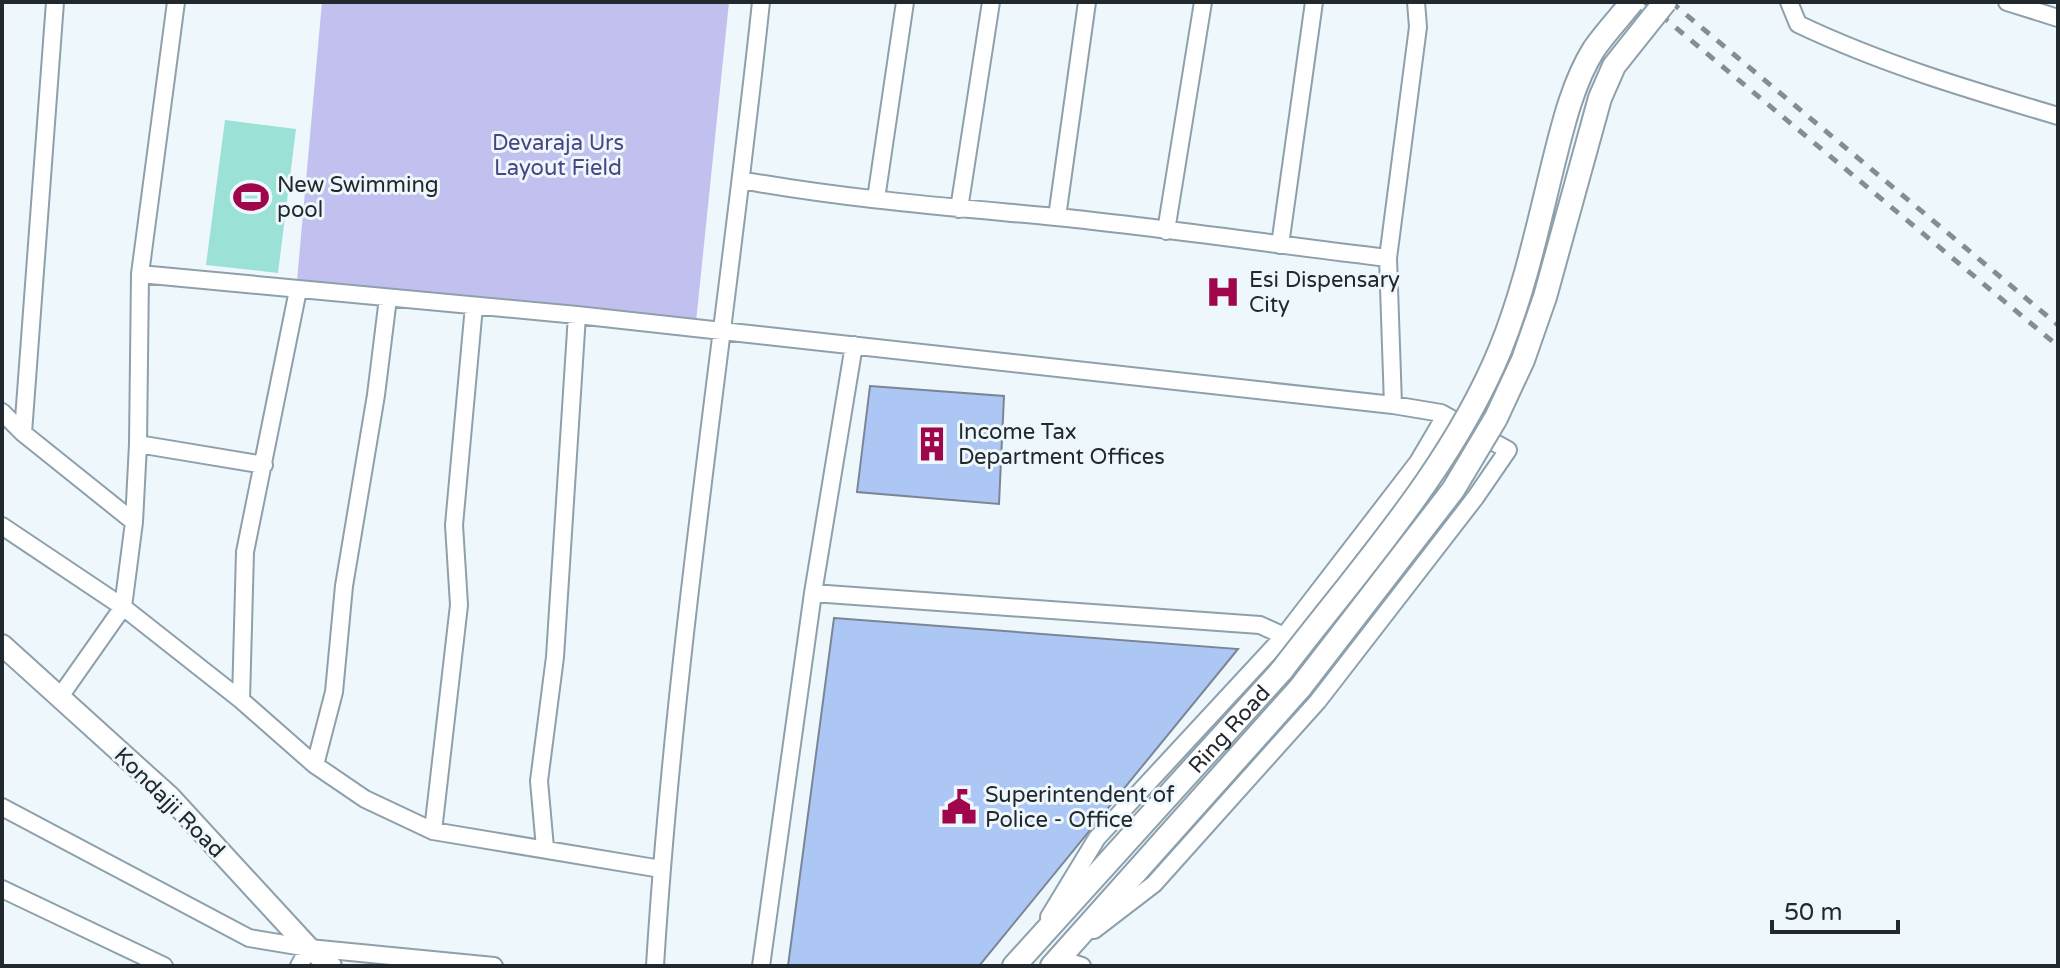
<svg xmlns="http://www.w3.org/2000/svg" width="2060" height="968" font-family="'Varela Round',sans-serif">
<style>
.green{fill:#c2c0ef}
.water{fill:#9ce1d6}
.building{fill:#adc7f5;stroke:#7b8595;stroke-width:2}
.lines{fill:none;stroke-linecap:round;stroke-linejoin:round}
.minor-casing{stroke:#8da0ac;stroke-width:20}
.tertiary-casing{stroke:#8da0ac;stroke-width:24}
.secondary-casing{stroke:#8da0ac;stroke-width:26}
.minor{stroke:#fff;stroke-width:16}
.tertiary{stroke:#fff;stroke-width:20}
.secondary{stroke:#fff;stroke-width:22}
.rail{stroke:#848d92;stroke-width:5;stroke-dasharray:10 10;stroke-linecap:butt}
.secondary-bridge-casing{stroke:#8da0ac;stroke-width:26;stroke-linecap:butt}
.secondary-bridge{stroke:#fff;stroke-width:22}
.labels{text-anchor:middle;stroke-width:6;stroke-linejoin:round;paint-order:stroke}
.park-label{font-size:22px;fill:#4c4482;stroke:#eef7fc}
.poi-label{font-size:22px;fill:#21292e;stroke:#eef7fc;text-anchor:start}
.street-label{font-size:22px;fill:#21292e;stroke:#eef7fc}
</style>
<rect width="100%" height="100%" fill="#eef7fc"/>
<path class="green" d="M322,2H729L696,322L297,281Z"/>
<path class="water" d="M225,120L296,129L278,273L206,265Z"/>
<path class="building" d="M870,386L1004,396L999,504L857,492Z
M834,618L1238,649L979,966H788Z"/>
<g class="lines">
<g class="minor-casing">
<path id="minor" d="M176,2L140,274L577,315L1393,405
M1789,2L1798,24C1882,64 1970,90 2058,116
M2007,2L2058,18
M741,180C845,199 950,207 1056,217C1167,228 1277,245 1388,258
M876,199L905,2
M959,209L991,2
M1057,217L1087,2
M1166,231L1203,2
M1280,245L1314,2
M2,412L23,433L134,522
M23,433L55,2
M138,444L264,465
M2,526L123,607L241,700L315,765L365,799L433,831L661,869
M813,593L1260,625L1284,636
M59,698L123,607L134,522L138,444L140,274
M241,700L245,552L298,290
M315,765L334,692L344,586L376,395L388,298
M2,807L249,938L309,948L494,966
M433,831L459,605L454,525L474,306
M545,848L539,781L555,657L577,315
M2,889L164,966
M1049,917L1097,838L1284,636L1418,462L1445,416
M1094,930L1154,884L1318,701L1475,498L1508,450L1441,413L1393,405L1388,258L1418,27L1416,2
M1058,958L1082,966
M299,966L309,948
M655,966C675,643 727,323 761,2
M761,966L813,593L854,345"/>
</g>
<g class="tertiary-casing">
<path id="tertiary" d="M2,645L170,797L309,948L331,966"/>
</g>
<g class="secondary-casing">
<g id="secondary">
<path id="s1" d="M1014,966L1282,670"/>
<path d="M1052,966L1300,688"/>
</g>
</g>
<use href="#minor" class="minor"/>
<use href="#tertiary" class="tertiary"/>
<use href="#secondary" class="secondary"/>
<path class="rail" d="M1645,2L2058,346
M1671,2L2058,325"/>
<g class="secondary-bridge-casing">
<path id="secondary-bridge" d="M1282,670C1360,568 1451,469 1500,350C1524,291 1537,230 1552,169C1562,129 1572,84 1594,49C1605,33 1620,17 1632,2
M1300,688L1453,490L1496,418L1523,360L1545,297L1600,98L1614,66L1665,2"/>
</g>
<use href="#secondary-bridge" class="secondary-bridge"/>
</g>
<defs>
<g id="stadium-bare" transform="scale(2.76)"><path d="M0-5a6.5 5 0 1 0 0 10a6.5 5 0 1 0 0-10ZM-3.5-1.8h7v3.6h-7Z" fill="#a0064b" stroke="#eef7fc" stroke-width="2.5" paint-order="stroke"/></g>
<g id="hospital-bare" transform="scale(2.76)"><path d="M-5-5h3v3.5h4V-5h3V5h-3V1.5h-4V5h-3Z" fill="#a0064b" stroke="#eef7fc" stroke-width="2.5" paint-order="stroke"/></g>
<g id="building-bare" transform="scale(2.76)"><path d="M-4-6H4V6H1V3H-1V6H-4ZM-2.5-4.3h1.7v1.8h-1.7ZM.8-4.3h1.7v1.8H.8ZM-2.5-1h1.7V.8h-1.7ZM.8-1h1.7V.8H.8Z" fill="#a0064b" stroke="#eef7fc" stroke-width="2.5" paint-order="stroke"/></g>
<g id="civic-bare" transform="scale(2.76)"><path d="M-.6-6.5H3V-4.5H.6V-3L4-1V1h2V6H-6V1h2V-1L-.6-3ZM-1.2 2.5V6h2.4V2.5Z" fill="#a0064b" stroke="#eef7fc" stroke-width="2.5" paint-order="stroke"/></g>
</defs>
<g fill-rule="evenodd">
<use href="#stadium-bare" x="251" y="197"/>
<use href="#hospital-bare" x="1223" y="292"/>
<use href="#building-bare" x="932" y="444"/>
<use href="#civic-bare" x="959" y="807"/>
</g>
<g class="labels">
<g class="park-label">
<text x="558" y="150">Devaraja Urs<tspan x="558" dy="25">Layout Field</tspan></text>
</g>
<g class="poi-label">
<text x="277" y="192">New Swimming<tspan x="277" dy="25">pool</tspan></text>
<text x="1249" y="287">Esi Dispensary<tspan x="1249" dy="25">City</tspan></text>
<text x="958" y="439">Income Tax<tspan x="958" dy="25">Department Offices</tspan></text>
<text x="985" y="802">Superintendent of<tspan x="985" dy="25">Police - Office</tspan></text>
</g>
<g class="street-label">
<text dy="8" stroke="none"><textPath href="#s1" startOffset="320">Ring Road</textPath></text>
<text transform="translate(170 802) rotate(45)" y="8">Kondajji Road</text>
</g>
</g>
<rect width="2060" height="968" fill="none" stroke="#21292e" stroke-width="8"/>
<path d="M1772 920v12h126v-12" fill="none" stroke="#21292e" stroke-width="4"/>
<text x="1784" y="920" font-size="24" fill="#21292e" stroke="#eef7fc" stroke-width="6" paint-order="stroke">50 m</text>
</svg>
